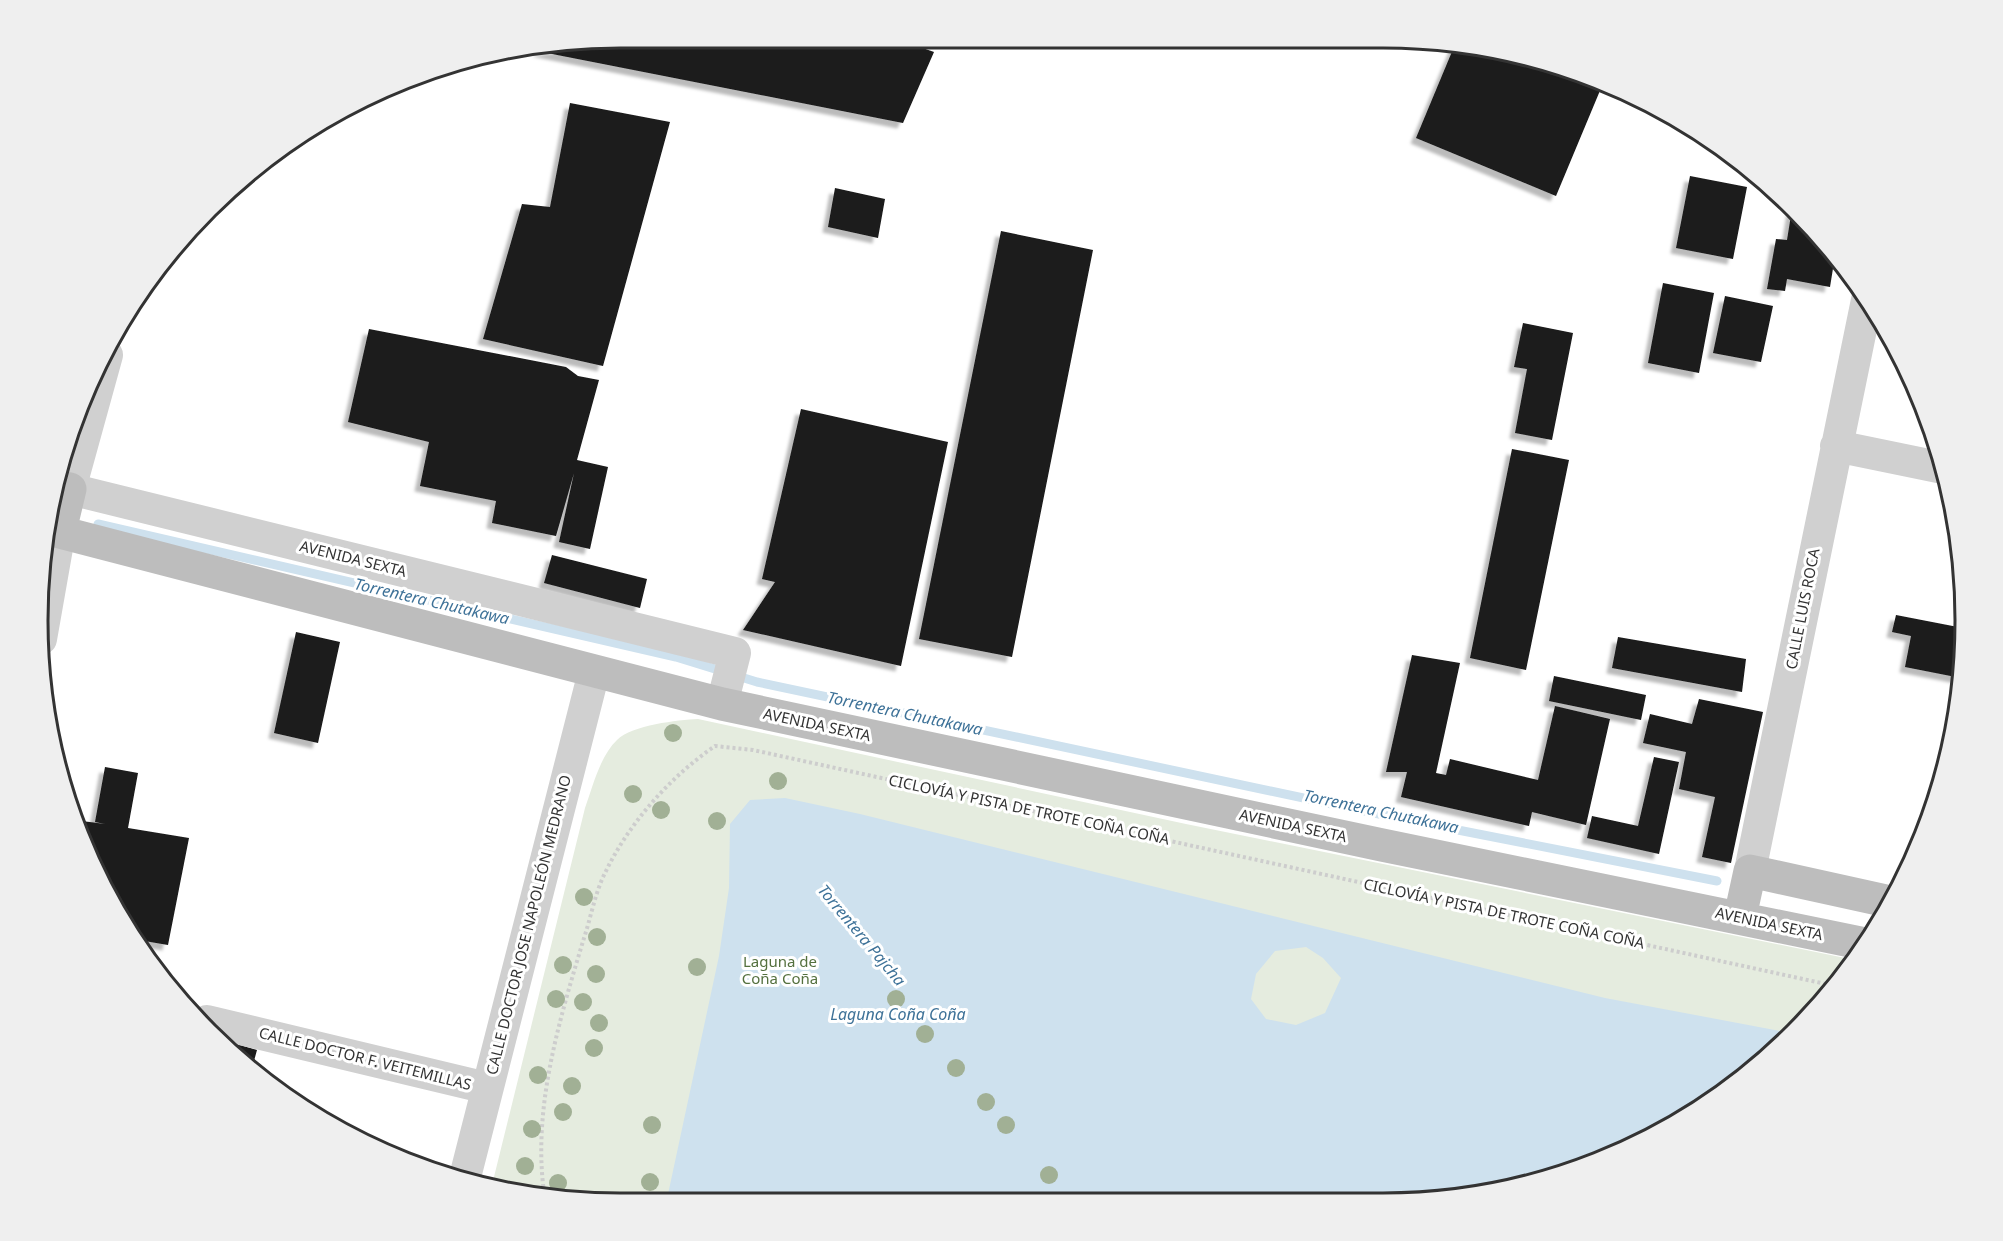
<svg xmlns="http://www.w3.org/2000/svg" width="2003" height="1241" font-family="'Noto Sans',sans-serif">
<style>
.green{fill:#e5ecdf}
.water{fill:#cee1ee;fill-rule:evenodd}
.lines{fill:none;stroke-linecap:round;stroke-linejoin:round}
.stream{stroke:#cee1ee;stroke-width:9}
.building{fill:#1a1a1a;filter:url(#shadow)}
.path{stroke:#cdcdcd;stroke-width:4;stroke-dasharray:3 3;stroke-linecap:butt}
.street{stroke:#d0d0d0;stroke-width:32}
.secondary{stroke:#bdbdbd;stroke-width:33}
.tree{fill:#a1b095}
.labels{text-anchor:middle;stroke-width:6;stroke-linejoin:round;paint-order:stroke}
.street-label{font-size:15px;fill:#333;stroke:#fff}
.park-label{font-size:15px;fill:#54703e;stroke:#fff}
.water-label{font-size:16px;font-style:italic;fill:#3e7298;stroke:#fff}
.rim{fill:none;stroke:#333;stroke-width:3}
</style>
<defs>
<filter id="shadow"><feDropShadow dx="-5.5" dy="5.5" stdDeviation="1.5" flood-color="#0004"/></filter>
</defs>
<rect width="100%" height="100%" fill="#fff"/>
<path class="green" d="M698,719L1186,824L1855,960L1845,975L1767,1059L1674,1126L1534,1184L1421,1202L545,1199L492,1185L585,808C593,786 600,756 617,740C632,725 678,720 698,719Z"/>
<path class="water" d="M785,798L860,814L1605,998L1791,1033L1767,1059L1674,1126L1534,1184L1421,1202L667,1199L719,956L729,888L730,824L750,800ZM1306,947L1323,958L1341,978L1325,1013L1296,1025L1266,1019L1251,999L1256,974L1275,951Z"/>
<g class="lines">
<path class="stream" d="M98,524L676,657L757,682L1412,821L1717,881"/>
</g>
<path class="building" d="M620,38L915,39L914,45L934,52L903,123L537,51Z
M1456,42L1604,81L1556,196L1416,138Z
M570,103L670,122L603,366L483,339L522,204L550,207Z
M1690,176L1747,187L1733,259L1676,248Z
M835,188L885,199L878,238L828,227Z
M1792,209L1821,236L1835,256L1830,287L1787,279L1785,291L1767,289L1776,239L1787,240Z
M1001,231L1093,250L1012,657L919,639Z
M1663,283L1714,293L1699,373L1648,363Z
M1725,296L1773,306L1761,362L1713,353Z
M1523,323L1573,333L1552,440L1515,433L1527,369L1514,367Z
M369,329L566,367L578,376L599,380L577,460L608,467L590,549L559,542L574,473L556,536L492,523L496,501L420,486L429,442L348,422Z
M801,409L948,442L901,666L743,630L775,582L762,579Z
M1512,449L1569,460L1526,670L1470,658Z
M552,555L647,579L640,608L544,583Z
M1896,615L1963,628L1964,658L1961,678L1905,667L1911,636L1892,632Z
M296,632L340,642L318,743L274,733Z
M1618,637L1746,659L1742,692L1612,668Z
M1412,655L1460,663L1436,773L1446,775L1450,759L1538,780L1555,706L1610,719L1586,825L1532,812L1529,826L1401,797L1407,772H1386Z
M1554,676L1646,695L1641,720L1549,701Z
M1699,699L1763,712L1731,863L1702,857L1715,797L1679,789L1686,752L1643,743L1650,714L1692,724Z
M1654,757L1679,762L1659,854L1587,838L1592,816L1638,826Z
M105,767L138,773L128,828L189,838L168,945L133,939L74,820L105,824L95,822Z
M233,1043L257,1050L252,1068L232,1047Z"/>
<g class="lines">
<path class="path" d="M545,1199C531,1112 559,1021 584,938C591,917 595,893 605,873C629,823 670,777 715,746L753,750L1835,986"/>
<path class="street" d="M107,355L70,489L735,653L722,704
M1836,446L1943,468
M41,639L60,531
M1750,871L1867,300
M207,1021L487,1088
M465,1177L594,672"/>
<path class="secondary" d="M59,487L70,489L60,531
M52,530L722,704L1382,845L1865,944
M1740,917L1750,871L1891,902"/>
</g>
<g class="tree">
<circle cx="673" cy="733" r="9"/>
<circle cx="778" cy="781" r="9"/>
<circle cx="633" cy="794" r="9"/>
<circle cx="661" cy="810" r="9"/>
<circle cx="717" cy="821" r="9"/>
<circle cx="584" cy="897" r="9"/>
<circle cx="597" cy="937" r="9"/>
<circle cx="563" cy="965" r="9"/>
<circle cx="697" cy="967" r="9"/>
<circle cx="596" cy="974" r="9"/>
<circle cx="556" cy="999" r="9"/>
<circle cx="896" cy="999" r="9"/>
<circle cx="583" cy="1002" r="9"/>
<circle cx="599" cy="1023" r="9"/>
<circle cx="925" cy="1034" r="9"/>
<circle cx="594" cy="1048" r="9"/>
<circle cx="956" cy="1068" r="9"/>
<circle cx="538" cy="1075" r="9"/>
<circle cx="572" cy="1086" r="9"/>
<circle cx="986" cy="1102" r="9"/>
<circle cx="563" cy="1112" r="9"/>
<circle cx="652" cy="1125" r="9"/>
<circle cx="1006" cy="1125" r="9"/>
<circle cx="532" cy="1129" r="9"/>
<circle cx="525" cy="1166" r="9"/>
<circle cx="1049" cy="1175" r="9"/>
<circle cx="650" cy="1182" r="9"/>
<circle cx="558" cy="1183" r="9"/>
</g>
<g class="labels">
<g class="street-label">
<text transform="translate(353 559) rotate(14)" y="5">AVENIDA SEXTA</text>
<text transform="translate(1803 609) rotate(-79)" y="5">CALLE LUIS ROCA</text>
<text transform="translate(817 725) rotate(12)" y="5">AVENIDA SEXTA</text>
<text transform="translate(1029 810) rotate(12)" y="5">CICLOVÍA Y PISTA DE TROTE COÑA COÑA</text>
<text transform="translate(1293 826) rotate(12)" y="5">AVENIDA SEXTA</text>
<text transform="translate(1504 914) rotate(12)" y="5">CICLOVÍA Y PISTA DE TROTE COÑA COÑA</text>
<text transform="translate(1769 924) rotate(12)" y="5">AVENIDA SEXTA</text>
<text transform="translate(529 925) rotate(-76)" y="5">CALLE DOCTOR JOSE NAPOLEÓN MEDRANO</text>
<text transform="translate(365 1059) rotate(14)" y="5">CALLE DOCTOR F. VEITEMILLAS</text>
</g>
<g class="park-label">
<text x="780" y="967">Laguna de<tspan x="780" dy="17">Coña Coña</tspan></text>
</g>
<g class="water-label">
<text transform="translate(432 601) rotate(13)" y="6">Torrentera Chutakawa</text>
<text transform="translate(905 713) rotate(12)" y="6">Torrentera Chutakawa</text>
<text transform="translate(1381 811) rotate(12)" y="6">Torrentera Chutakawa</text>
<text transform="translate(862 935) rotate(50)" y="6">Torrentera Pajcha</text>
<text x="898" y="1020">Laguna Coña Coña</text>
</g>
</g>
<path d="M0 0H2003V1241H0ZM620 48H1383A572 572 0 0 1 1955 620V621A572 572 0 0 1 1383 1193H620A572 572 0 0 1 48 621V620A572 572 0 0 1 620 48Z" fill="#efefef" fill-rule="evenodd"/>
<path class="rim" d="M620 48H1383A572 572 0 0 1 1955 620V621A572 572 0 0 1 1383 1193H620A572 572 0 0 1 48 621V620A572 572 0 0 1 620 48Z"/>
</svg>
